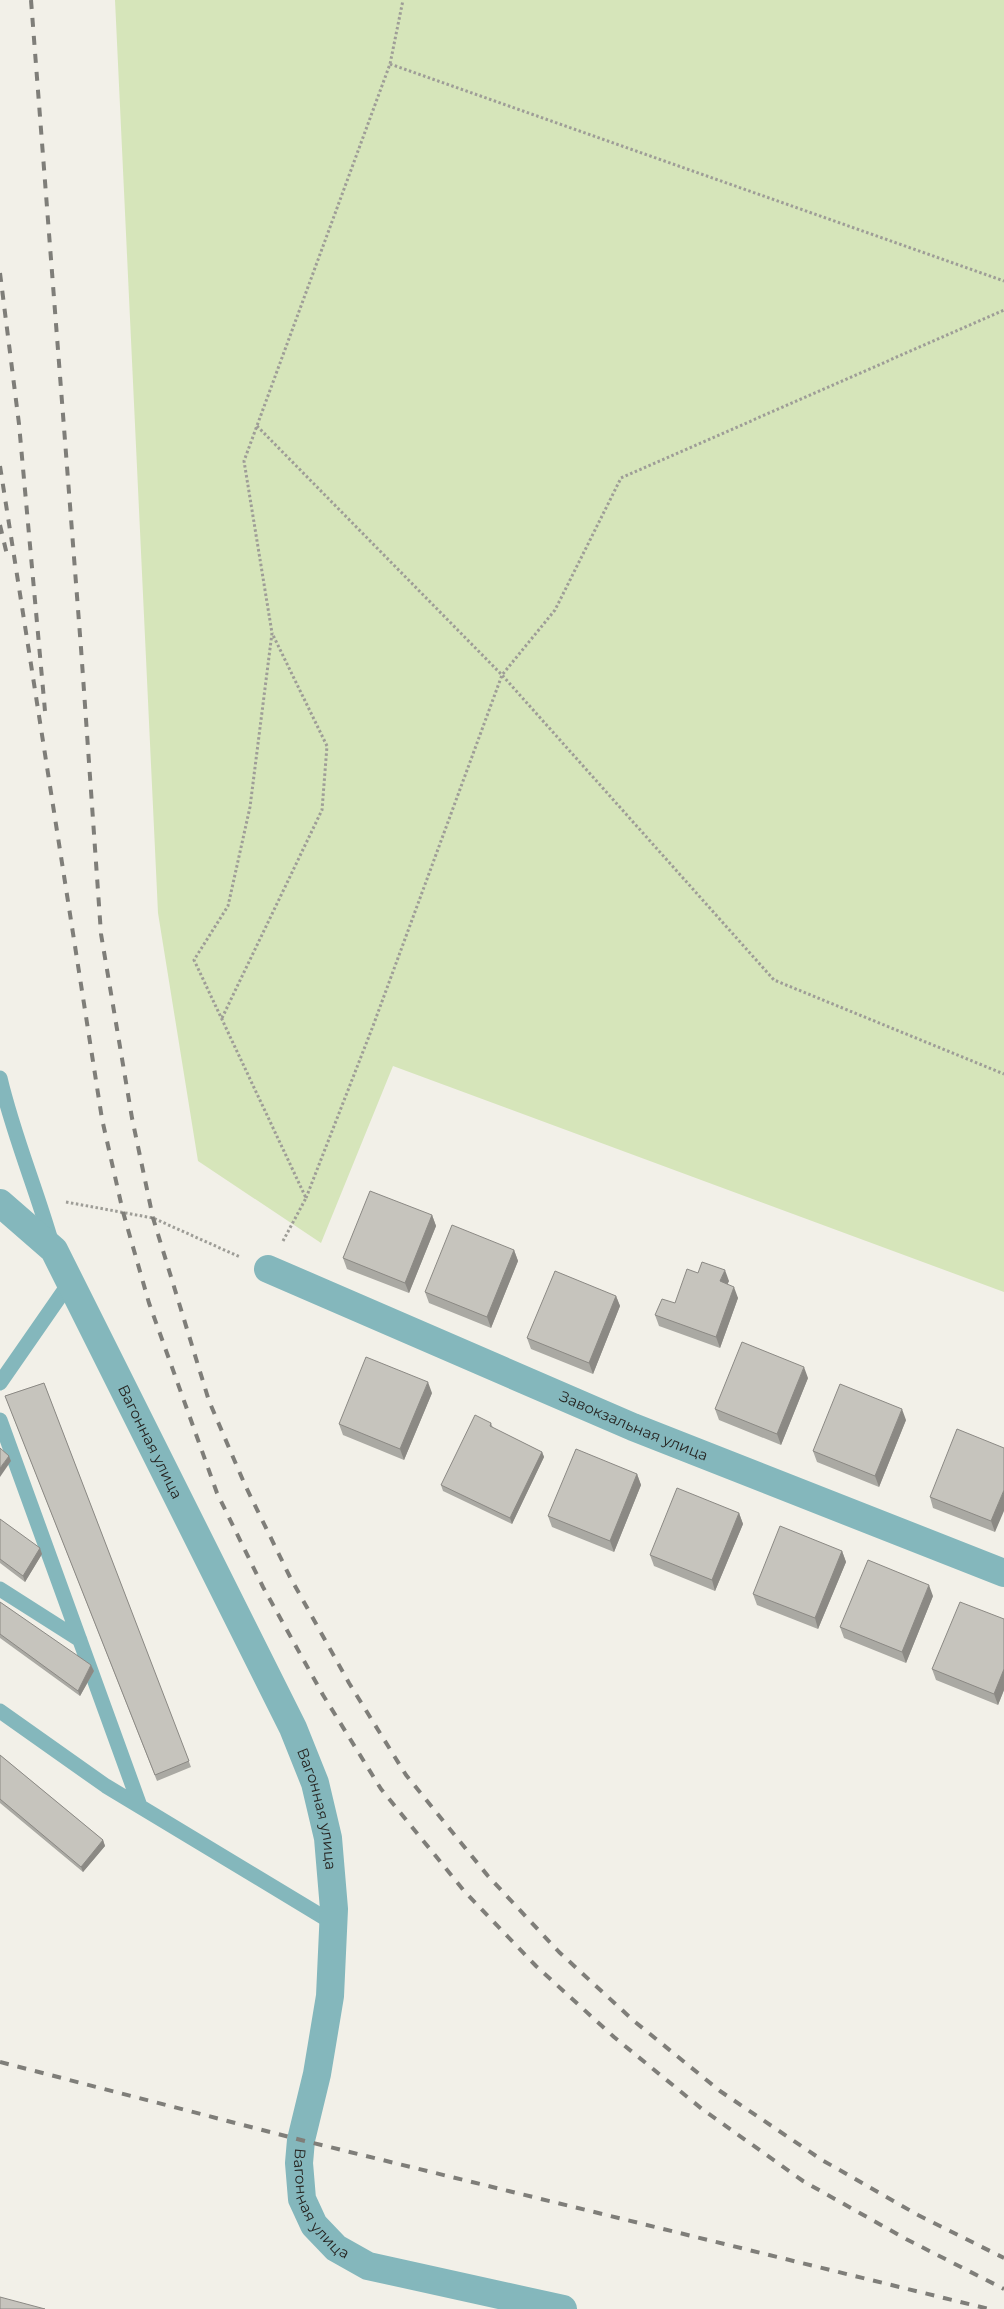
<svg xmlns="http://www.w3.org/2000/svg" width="1004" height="2309" font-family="Montserrat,sans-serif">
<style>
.green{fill:#d6e5ba}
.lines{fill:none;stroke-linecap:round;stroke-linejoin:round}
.path{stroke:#9e9d97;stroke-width:3;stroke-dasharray:2.5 2.5;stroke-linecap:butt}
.lane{stroke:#84b7bc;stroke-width:15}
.street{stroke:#84b7bc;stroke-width:28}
.rail{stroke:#7f7e79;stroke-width:4;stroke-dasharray:9 9;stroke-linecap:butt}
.wall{fill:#aaa9a3}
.shaded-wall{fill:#8b8984}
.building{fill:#c6c4bd;stroke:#8b8984}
.labels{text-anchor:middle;stroke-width:5;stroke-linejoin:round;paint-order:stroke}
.street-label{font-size:15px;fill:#262522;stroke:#fff}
</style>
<rect width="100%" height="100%" fill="#f2f0e8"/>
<path class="green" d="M115,0H1004V1292L393,1066L321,1243L198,1161L158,913Z"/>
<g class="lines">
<path class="path" d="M390,64L1004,281
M257,426L502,675L774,980L1004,1074
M222,1018L322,810L327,746L272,633
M306,1198L373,1026L502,675L555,610L621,478L1004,310
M66,1202L153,1218L240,1257
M283,1241L306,1198L194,960L228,906L250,807L272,633L244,461L390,64L403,0"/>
<path class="lane" d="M0,1078C13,1134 36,1188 52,1244
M0,1383L70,1282
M0,1420L140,1806
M0,1589L80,1640
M0,1711L106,1786L333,1923"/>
<g class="street">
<path id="s1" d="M0,1203L54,1250L293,1728L315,1783L328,1838L334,1909L330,1996L317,2074L301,2140L299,2163L302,2199L314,2225L336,2248L368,2266L563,2309"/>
<path id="s2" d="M268,1269L633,1427L1004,1573"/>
</g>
<path class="rail" d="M31,0L81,648L101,934L132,1118L153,1218L209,1401L245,1485L290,1577L349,1683L406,1775L488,1876L559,1952L634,2021L720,2091L822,2160L918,2215L1004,2258
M0,273L19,424L45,711
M0,466L102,1119L123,1212L149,1303L217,1493L263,1587L323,1695L381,1789L465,1892L536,1966L614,2037L702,2109L803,2181L906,2239L1004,2289
M0,525L7,555
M0,2062L301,2140L989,2309"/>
</g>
<path class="wall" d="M432,1215L436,1226L409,1293L347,1269L343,1258Z
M514,1250L518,1261L491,1328L429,1303L425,1292Z
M698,1273L729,1281L727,1284L738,1298L720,1348L659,1326L655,1315L675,1303Z
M616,1296L620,1306L593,1374L531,1349L527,1338Z
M808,1378L781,1445L719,1420L715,1409Z
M44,1383L191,1767L157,1781L5,1396Z
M432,1393L404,1460L343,1435L339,1424Z
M906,1420L879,1487L817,1462L813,1451Z
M491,1423L493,1428L542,1452L544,1457L512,1524L443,1491L441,1485Z
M1004,1448L995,1532L933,1508L930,1497Z
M637,1474L641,1485L614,1552L552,1527L548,1516Z
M739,1513L743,1524L715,1591L654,1566L650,1555Z
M0,1519L42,1554L25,1582L0,1563Z
M842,1551L846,1562L818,1629L757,1605L753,1594Z
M933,1596L906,1663L844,1638L840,1627Z
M0,1602L94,1671L80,1696L0,1638Z
M1004,1619V1690L998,1705L936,1680L932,1669Z
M0,1755L103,1840L105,1846L83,1872L0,1803Z"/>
<path class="shaded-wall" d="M432,1215L436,1226L409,1293L405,1283Z
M514,1250L518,1261L491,1328L487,1317Z
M725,1270L729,1281L724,1292L720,1281Z
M734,1287L738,1298L720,1348L716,1337Z
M616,1296L620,1306L593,1374L589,1363Z
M804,1367L808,1378L781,1445L777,1434Z
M428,1382L432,1393L404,1460L400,1449Z
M902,1409L906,1420L879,1487L875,1476Z
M542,1452L544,1457L512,1524L510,1518Z
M9,1456L11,1461L0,1477V1468Z
M637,1474L641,1485L614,1552L610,1541Z
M1004,1490V1511L995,1532L991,1521Z
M739,1513L743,1524L715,1591L712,1580Z
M40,1548L42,1554L25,1582L23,1576Z
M842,1551L846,1562L818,1629L815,1618Z
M929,1585L933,1596L906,1663L902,1652Z
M91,1665L94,1671L80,1696L78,1691Z
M1004,1669V1690L998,1705L994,1694Z
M103,1840L105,1846L83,1872L81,1867Z"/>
<path class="building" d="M370,1191L432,1215L405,1283L343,1258Z
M452,1225L514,1250L487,1317L425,1292Z
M702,1262L725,1270L720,1281L734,1287L716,1337L655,1315L662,1299L675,1303L687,1269L698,1273Z
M555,1271L616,1296L589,1363L527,1338Z
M742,1342L804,1367L777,1434L715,1409Z
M366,1357L428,1382L400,1449L339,1424Z
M44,1383L189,1761L155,1775L5,1396Z
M840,1384L902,1409L875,1476L813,1451Z
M475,1415L491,1423L490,1426L542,1452L510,1518L441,1485Z
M957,1429L1004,1448V1490L991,1521L930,1497Z
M0,1448L9,1456L0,1468Z
M576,1449L637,1474L610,1541L548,1516Z
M677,1488L739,1513L712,1580L650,1555Z
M0,1519L40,1548L23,1576L0,1559Z
M780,1526L842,1551L815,1618L753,1594Z
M868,1560L929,1585L902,1652L840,1627Z
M0,1602L91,1665L78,1691L0,1634Z
M960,1602L1004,1619V1669L994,1694L932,1669Z
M0,1755L103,1840L81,1867L0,1799Z
M0,2297L45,2309H0Z"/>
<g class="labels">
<g class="street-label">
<text dy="5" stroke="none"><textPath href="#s2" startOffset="398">Завокзальная улица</textPath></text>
<text dy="5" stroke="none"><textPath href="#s1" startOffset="286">Вагонная улица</textPath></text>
<text dy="5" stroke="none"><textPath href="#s1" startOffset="691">Вагонная улица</textPath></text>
<text dy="5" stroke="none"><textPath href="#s1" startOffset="1098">Вагонная улица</textPath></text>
</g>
</g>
</svg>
